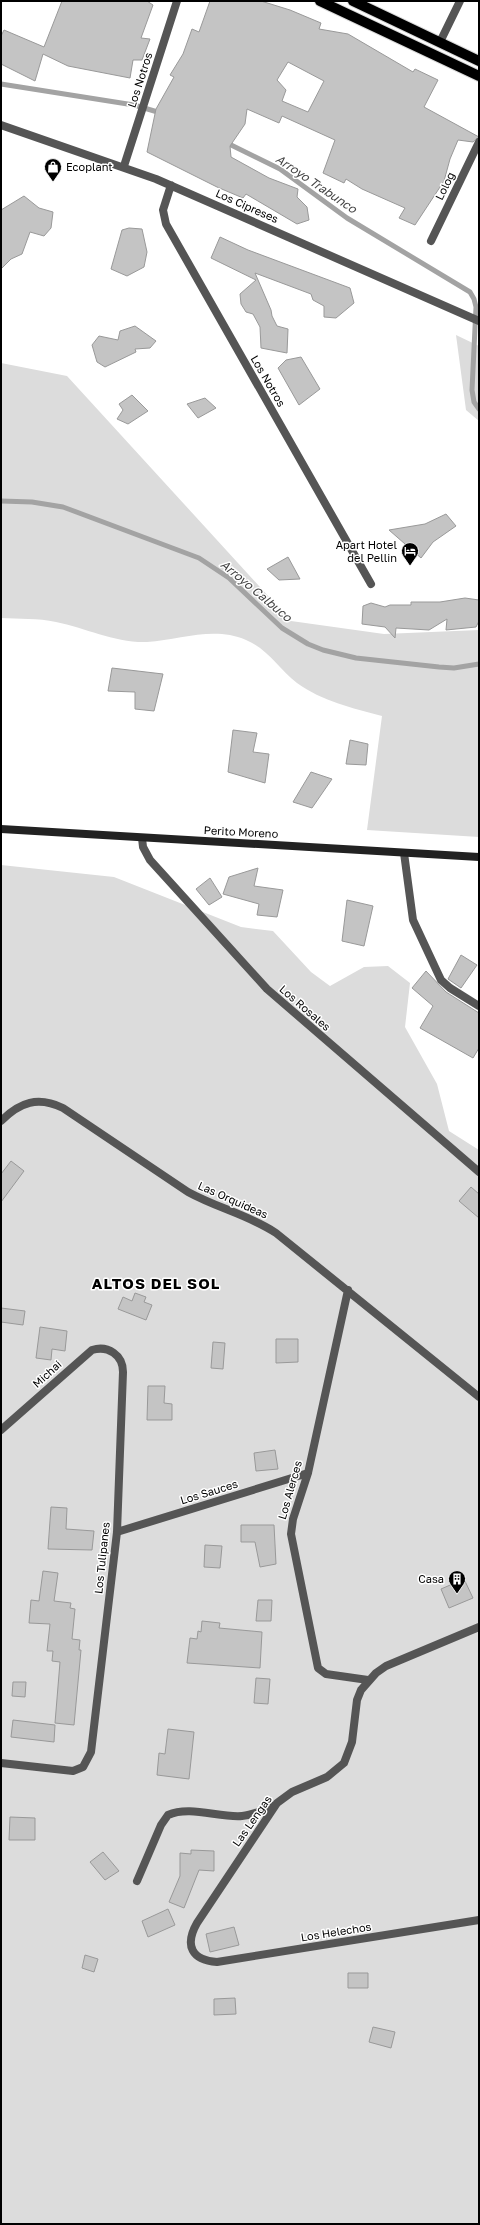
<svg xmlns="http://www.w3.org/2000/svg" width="480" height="2225" font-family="'Golos Text',sans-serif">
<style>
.green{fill:#dcdcdc}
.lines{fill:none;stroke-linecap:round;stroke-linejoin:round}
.stream{stroke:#a3a3a3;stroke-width:5}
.building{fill:#c4c4c4;stroke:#999;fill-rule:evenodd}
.primary-casing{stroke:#dbdbdb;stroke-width:12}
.street{stroke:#555;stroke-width:8}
.secondary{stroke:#222;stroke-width:8}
.primary{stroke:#000;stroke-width:10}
.labels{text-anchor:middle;stroke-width:3;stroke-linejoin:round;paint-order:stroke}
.street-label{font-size:11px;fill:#000;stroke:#fff}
.poi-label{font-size:11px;fill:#000;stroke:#fff;text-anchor:end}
.water-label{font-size:12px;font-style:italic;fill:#444;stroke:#fff}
.district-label{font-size:15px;font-weight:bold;letter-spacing:1px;fill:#000;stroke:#fff}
</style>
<rect width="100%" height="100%" fill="#fff"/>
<path class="green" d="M456,335L479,346V421L466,410Z
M1,363L67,376L291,621L384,634L479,630V837L367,830L382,716C352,708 322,701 297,683C279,669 268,649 246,640C213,626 181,640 147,642C115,643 86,628 56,622C38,618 19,619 1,618Z
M1,865L114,877L241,927L273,931L311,972L330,986L364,967L388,966L410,983L405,1027L437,1084L449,1131L479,1150V2224H1Z"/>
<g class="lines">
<path class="stream" d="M1,84L134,105L161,113
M225,142L280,169L347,218L470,292L474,299L476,307L472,390L474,402L479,409
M1,501L32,502L63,507L199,558L229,578L282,628L308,644L323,650L356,658L439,667L454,668L479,664"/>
</g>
<path class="building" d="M62,1H147L153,5L141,38L150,39L142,60H133L130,78L68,66L43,54L35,81L1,64V36L4,30L44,47Z
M210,1H261L290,10L321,23L319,29L348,34L413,72L415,69L438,80L424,107L479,137L473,142L458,140L450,159L444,181L415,225L399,218L405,208L362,189L346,179L344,183L323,173L335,140L282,116L279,123L247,109L245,124L230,146L231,157L269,178L298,189L297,197L307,207L309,220L297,224L246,194L243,198L217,187L147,152L156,109L174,77L170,75L183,54L192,29L199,32ZM288,62L324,81L308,112L282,101L286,90L277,80Z
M24,196L39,208L53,212L51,228L44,236L30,232L22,254L11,259L1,269V210Z
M129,228L142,229L147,252L144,267L127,276L111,269L122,230Z
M220,237L248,250L350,288L354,303L336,318L324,317V306L313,300L311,294L255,273L271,310L272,316L277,326L288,329L287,353L261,348L260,327L253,314L246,312L241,304L240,294L256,280L211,258Z
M135,326L156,341L150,348L135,349L136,352L105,367L97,362L92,345L99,336L118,340L120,331Z
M301,357L320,389L299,405L278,368L286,360Z
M132,395L148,411L128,424L117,419L123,410L119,404Z
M205,398L216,408L198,418L187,404Z
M446,514L456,526L433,542L421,558L389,530L425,524Z
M288,557L300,579L279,580L267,569Z
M465,598L479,600V621L476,627L446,630L447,619L429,630L396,628L395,638L385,627L362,624L363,606L371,603L385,607L390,605H411V602H440Z
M112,668L163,674L154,711L135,709V692L108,691Z
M233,730L257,733L253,752L269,754L265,783L228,772Z
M350,740L368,744L366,765L346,764Z
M311,772L332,779L312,808L293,802Z
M258,868L254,886L283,890L277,917L257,915L259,904L223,894L229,877Z
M210,878L222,897L209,905L196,889Z
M347,900L373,906L364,946L342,941Z
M461,955L477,965L461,988L448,979Z
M426,971L446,992L479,1013V1048L473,1058L420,1028L433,1006L412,988Z
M11,1161L24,1171L1,1202V1174Z
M471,1187L479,1194V1218L459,1201Z
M135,1293L146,1297L144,1302L152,1305L146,1320L118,1309L123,1297L132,1301Z
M1,1308L25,1311L23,1325L1,1322Z
M40,1327L67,1331L65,1351L52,1349L51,1360L36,1358Z
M276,1339H298V1362L276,1363Z
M213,1342L225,1343L223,1369L211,1368Z
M148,1386H165L164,1403L172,1404V1420H147Z
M275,1450L278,1469L256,1471L254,1453Z
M51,1507L67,1508L66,1529L94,1531L92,1550L48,1549Z
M241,1525H274L276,1564L260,1567L255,1542H241Z
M205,1545L222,1546L220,1568L204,1567Z
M43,1571L58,1573L54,1601L71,1603L70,1608L75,1609L72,1639L80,1640L79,1650H81L74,1725L55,1723L60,1662L52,1661L53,1651H47L50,1624L29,1623L31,1600L39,1601Z
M464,1579L473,1598L449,1608L441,1589Z
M258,1600H272L271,1621H256Z
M202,1621L220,1623L219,1628L262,1632L260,1668L187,1663L190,1638L197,1639L198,1631L201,1632Z
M256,1678L270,1679L268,1704L254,1703Z
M13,1682H26L25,1697L12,1696Z
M13,1720L55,1725L54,1742L11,1737Z
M168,1729L194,1732L189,1779L157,1775L159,1753L165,1754Z
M10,1817L35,1818V1840H9Z
M191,1850L214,1851V1871L199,1870L184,1908L169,1902L180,1876V1853L191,1854Z
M103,1852L119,1871L105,1880L90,1862Z
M168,1909L175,1925L148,1937L142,1921Z
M234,1927L239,1945L210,1952L206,1934Z
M85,1955L98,1959L94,1972L82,1968Z
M348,1973H368V1988H348Z
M235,1998L236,2014L214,2015V1999Z
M373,2027L395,2032L391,2048L369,2042Z"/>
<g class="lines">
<g class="primary-casing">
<path id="primary" d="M320,1L479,76
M353,1L479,61"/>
</g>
<path class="street" d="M440,42L460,1
M1,125L156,179L479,321
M124,166L177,1
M171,185L163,210L166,224L371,584
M431,241L479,142
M142,838L143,847L150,860L267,989L479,1172
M404,853L413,920L441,980L450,988L479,1006
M1,1121C20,1102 38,1096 63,1108L188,1192C217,1208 249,1215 276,1233L479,1397
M348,1290L308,1473L293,1519L291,1534L318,1668L326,1674L368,1680
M1,1430L92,1350C108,1345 123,1355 123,1372L117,1532L91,1752L83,1767L73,1771L1,1763
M117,1532L308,1473
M479,1627L386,1666L376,1673L361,1690L357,1700L352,1742L344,1763L327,1777L292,1792L277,1803L197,1923C184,1946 192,1960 217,1962L479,1920
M137,1881L161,1825L168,1815C190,1805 219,1818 242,1816C254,1815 264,1810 275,1805"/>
<path class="secondary" d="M1,829L479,857"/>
<use href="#primary" class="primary"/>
</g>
<defs>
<g id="shop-pin" transform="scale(0.9)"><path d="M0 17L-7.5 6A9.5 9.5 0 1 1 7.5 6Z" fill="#000" stroke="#fff"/><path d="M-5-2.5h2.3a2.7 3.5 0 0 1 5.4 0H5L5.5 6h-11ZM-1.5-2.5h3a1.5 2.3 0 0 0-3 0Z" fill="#fff"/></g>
<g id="hotel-pin" transform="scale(0.9)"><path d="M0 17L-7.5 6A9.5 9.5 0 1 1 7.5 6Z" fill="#000" stroke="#fff"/><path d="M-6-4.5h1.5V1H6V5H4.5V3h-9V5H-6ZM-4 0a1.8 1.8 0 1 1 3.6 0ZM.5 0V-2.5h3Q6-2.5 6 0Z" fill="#fff"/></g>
<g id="building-pin" transform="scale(0.9)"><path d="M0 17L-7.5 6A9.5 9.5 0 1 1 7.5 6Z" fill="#000" stroke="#fff"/><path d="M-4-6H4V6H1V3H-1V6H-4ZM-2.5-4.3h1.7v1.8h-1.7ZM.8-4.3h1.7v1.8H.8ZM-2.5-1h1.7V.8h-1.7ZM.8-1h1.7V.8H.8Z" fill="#fff"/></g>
</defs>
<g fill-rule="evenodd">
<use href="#shop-pin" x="53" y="167"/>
<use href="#hotel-pin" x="410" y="551"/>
<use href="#building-pin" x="457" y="1579"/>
</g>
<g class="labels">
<g class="street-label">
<text transform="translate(140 80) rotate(-72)" y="4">Los Notros</text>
<text transform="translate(445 186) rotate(-64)" y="4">Lolog</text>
<text transform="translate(247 206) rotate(24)" y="4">Los Cipreses</text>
<text transform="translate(268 381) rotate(60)" y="4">Los Notros</text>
<text transform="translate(241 832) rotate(3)" y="4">Perito Moreno</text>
<text transform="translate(305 1008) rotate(41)" y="4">Los Rosales</text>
<text transform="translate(233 1200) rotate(24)" y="4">Las Orquideas</text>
<text transform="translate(47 1374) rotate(-42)" y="4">Michai</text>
<text transform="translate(290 1490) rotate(-74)" y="4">Los Alerces</text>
<text transform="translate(209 1492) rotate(-17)" y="4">Los Sauces</text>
<text transform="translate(102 1558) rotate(-84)" y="4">Los Tulipanes</text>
<text transform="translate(252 1821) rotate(-55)" y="4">Las Lengas</text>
<text transform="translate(336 1932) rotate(-9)" y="4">Los Helechos</text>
</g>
<g class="poi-label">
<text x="66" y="171" text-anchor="start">Ecoplant</text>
<text x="397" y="549">Apart Hotel<tspan x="397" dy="13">del Pellin</tspan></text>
<text x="444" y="1583">Casa</text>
</g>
<g class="water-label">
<text transform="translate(316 184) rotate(34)" y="4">Arroyo Trabunco</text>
<text transform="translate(256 591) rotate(40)" y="4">Arroyo Calbuco</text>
</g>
<g class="district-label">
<text x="156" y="1289">ALTOS DEL SOL</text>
</g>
</g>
<rect width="480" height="2225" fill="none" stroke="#000000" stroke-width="4"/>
</svg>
